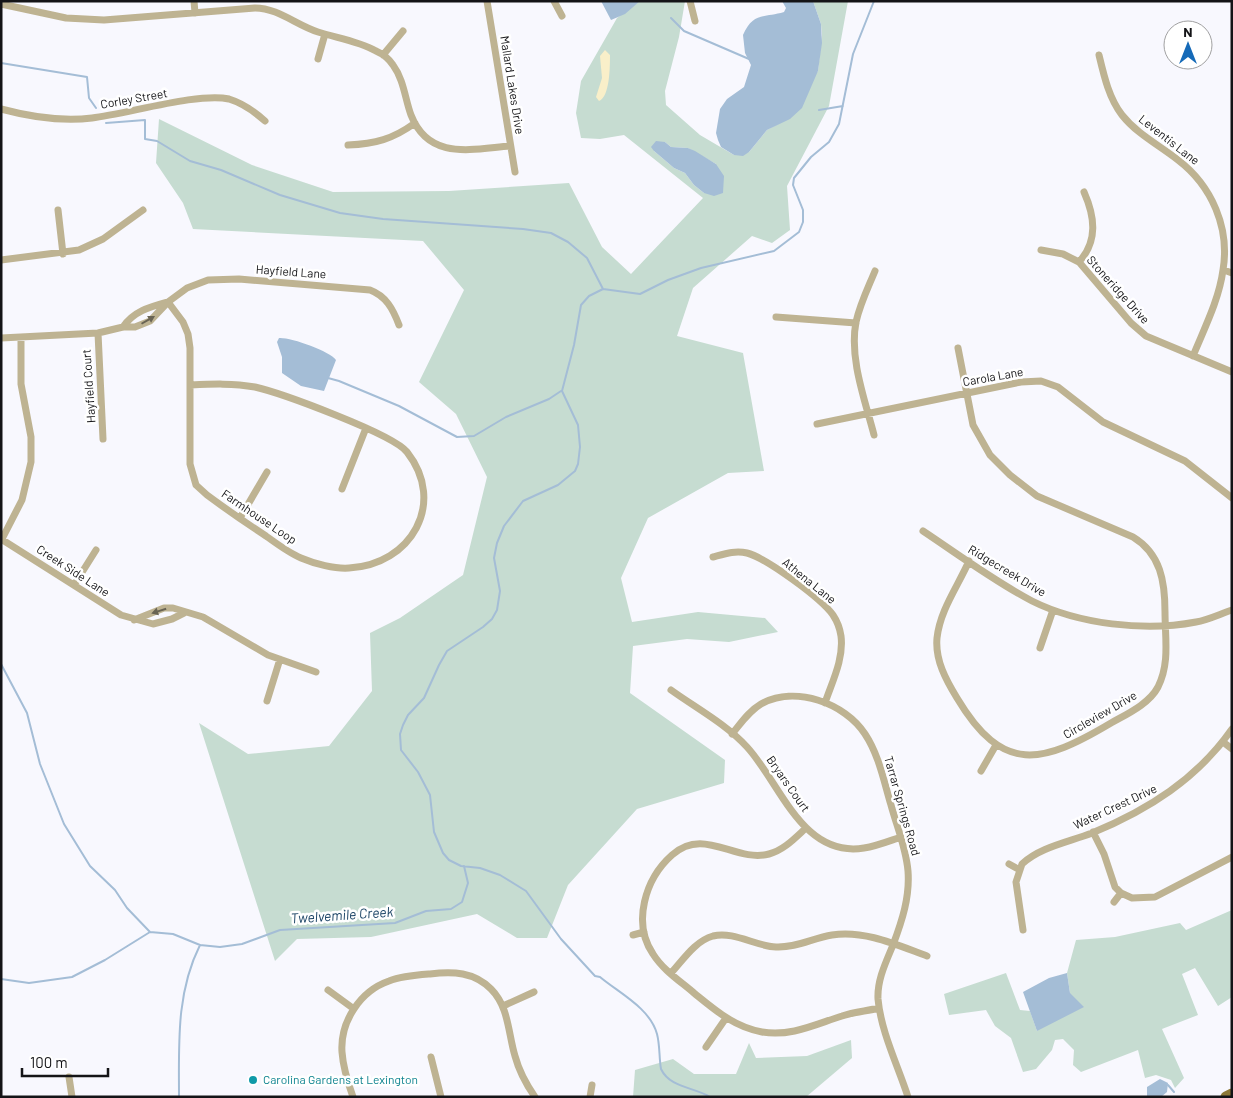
<svg xmlns="http://www.w3.org/2000/svg" width="1233" height="1098" font-family="Barlow,sans-serif">
<style>
.green{fill:#c6dcd1;fill-rule:evenodd}
.sand{fill:#f9efc9}
.water{fill:#a4bdd6}
.lines{fill:none;stroke-linecap:round;stroke-linejoin:round}
.stream{stroke:#a4bdd6;stroke-width:2}
.street{stroke:#beb392;stroke-width:7}
.primary{stroke:#8d7937;stroke-width:11}
.oneway{fill:#696454}
.culture-dot{fill:#0f9aa8;stroke:#fff;stroke-width:2}
.labels{text-anchor:middle;stroke-width:5;stroke-linejoin:round;paint-order:stroke}
.street-label{font-size:12px;fill:#141417;stroke:#fff}
.culture-label{font-size:12px;fill:#0d838f;stroke:#fff;text-anchor:start}
.water-label{font-size:14px;font-style:italic;fill:#1c4466;stroke:#fff}
</style>
<rect width="100%" height="100%" fill="#f8f8fe"/>
<path class="green" d="M640,1H685L679,37L665,91L666,105L700,135L734,155L749,152L767,130L782,122L818,71L822,35L821,24L813,1H848L829,106L787,186L790,230L772,243L752,236L693,288L677,336L743,353L764,471L728,473L648,518L621,578L632,622L698,612L765,618L778,632L729,642L687,639L633,646L630,693L725,760L724,783L637,809L568,885L547,938H517L477,914L371,937L297,939L275,961L199,723L248,754L329,746L372,691L370,633L400,618L463,575L487,477L456,414L419,382L464,290L423,241L193,229L183,203L156,163L159,119L252,165L333,192L449,191L569,183L602,247L631,274L703,198L624,135L600,139L581,138L576,113L581,81L617,18ZM665,142L671,147L688,148L716,164L704,193L694,185L685,173L674,168L654,151Z
M1232,910V997L1218,1006L1195,968L1182,974L1198,1015L1162,1029L1184,1078L1175,1088L1171,1080L1156,1075L1145,1078L1138,1050L1081,1072L1073,1065L1074,1050L1063,1039L1055,1040L1052,1050L1036,1069L1023,1072L1011,1038L995,1026L986,1010L949,1015L944,994L1006,973L1020,1010L1030,1011L1037,1031L1070,993L1067,973L1076,940L1115,937L1180,923L1186,930Z
M851,1040L852,1058L806,1097H633L635,1070L673,1059L694,1074H736L749,1043L756,1058L807,1056Z"/>
<path class="sand" d="M605,50L610,55C610,66 610,97 599,101L596,97L602,78L600,56Z"/>
<path class="water" d="M601,1H640L625,14L611,20Z
M782,1H813L821,24L822,43L818,71L802,108L790,119L767,130L749,152L743,156L734,155L721,147L718,140L716,133L720,109L727,99L744,87L751,65L745,53L743,35C753,12 764,18 784,12L786,8Z
M656,141L665,142L671,147L688,148L695,151L716,164L724,176L723,193L714,196L704,193L694,185L685,173L674,168L654,151L651,147Z
M279,338C290,337 330,351 336,360L324,391L301,386L282,373V357L277,342Z
M1067,973L1070,993L1084,1007L1037,1031L1023,992L1049,978Z
M1160,1079L1168,1083L1167,1092L1161,1097L1147,1096V1087Z"/>
<g class="lines">
<path class="stream" d="M671,18L684,31L749,59
M1,63L87,77L89,98L96,108
M819,110L843,106
M106,123L145,120V139L157,141L190,161L221,170L280,195L340,213L383,219L523,229L551,233L568,242L587,258L603,289
M328,378L339,381L399,406L457,437L474,436L506,417L549,399L561,391
M1,664L27,713L40,764L64,824L90,866L115,890L127,908L150,932
M1,979L29,983L72,977L105,960L150,932L173,934L200,945L220,947L242,944L280,930L395,923L426,911L451,909L462,902L468,883L464,866
M1168,1085L1174,1092
M179,1097C179,1044 176,993 200,945
M710,1097C694,1087 670,1088 661,1069C659,1058 660,1045 657,1034C650,1008 619,993 600,977L595,976L561,939L526,891L500,875L480,868L461,866L449,860L443,853L434,832L430,795L418,772L401,750L400,734L403,725L408,715L424,698L439,665L447,651L483,627L492,619L497,610L500,591L494,558L497,543L504,526L523,501L558,485L575,471L578,464L580,447L578,425L562,391L574,345L581,305L589,296L603,289L640,294L668,280L701,268L774,251L799,232L803,222V210L793,185L794,178L811,157L829,142L839,124L853,54L874,1"/>
<path class="street" d="M194,1L195,13
M487,1L515,172
M554,1L562,16
M690,1L695,21
M1,4L66,18L104,20L255,8C278,8 296,25 318,32C337,38 359,41 376,51C383,54 389,59 393,65C404,80 405,99 411,115C429,161 472,149 510,146
M383,55L403,31
M1099,55C1104,76 1109,98 1122,115C1137,134 1159,145 1178,160C1212,186 1230,228 1223,270C1219,300 1204,329 1193,356
M318,59L325,34
M1,109C31,117 61,122 92,118C127,114 199,92 229,99C242,103 255,112 265,121
M348,145C375,144 393,139 415,123
M58,210L63,254
M1041,250L1063,254L1079,262L1131,323L1146,336L1232,372
M1,260L79,250L103,239L143,210
M1079,262C1098,241 1095,217 1084,192
M1224,270L1232,273
M168,302L183,322L188,334L190,348V464L196,485L207,495C226,509 246,523 266,536C277,544 289,553 301,558C315,564 335,569 349,568C411,565 447,503 407,452C393,434 281,393 255,387C233,383 212,384 190,385
M776,317L856,323
M123,327C134,311 150,307 168,302
M98,333L103,439
M1,338L98,333L123,327H135L150,321L168,302L187,288L208,280L239,279L370,290C386,296 393,309 399,325
M958,348L973,425L990,455L1010,475L1037,496L1133,537C1161,554 1165,582 1165,612C1165,638 1170,663 1158,687C1149,704 1127,714 1111,723C1042,764 1003,775 957,698C946,680 935,660 937,638C940,610 958,586 969,561
M817,424L1021,382L1041,381L1058,387L1103,422L1185,461L1232,498
M874,435C865,400 849,358 856,322C860,304 868,288 875,271
M342,489L366,428
M240,518L267,472
M923,531C959,555 994,581 1032,601C1078,624 1145,632 1196,622C1208,620 1220,614 1232,610
M1,539L121,615L153,624L172,619L184,613
M2,539L22,500L31,462V437L21,384V339
M713,557C724,554 735,550 747,553C766,558 821,598 833,615C837,621 840,629 841,636C844,659 832,682 825,703
M74,585L96,550
M134,620L164,608H173L203,617L268,655L316,672
M1040,648L1053,610
M671,690C696,708 726,724 747,747C781,784 802,858 864,848C877,846 889,841 901,837
M267,701L280,659
M732,734C741,723 749,711 761,704C795,685 845,703 865,734C879,755 884,782 891,805C897,827 906,848 908,871C910,897 902,921 893,945C886,962 877,980 878,999C881,1032 898,1066 908,1097
M1223,742L1232,749
M981,771L996,745
M806,828C795,838 784,850 769,854C735,863 704,826 672,855C645,879 632,923 653,954C663,970 680,981 694,993C715,1010 734,1027 762,1032C791,1037 816,1024 842,1016C854,1012 867,1011 879,1008
M1093,832L1104,854L1115,887L1121,893L1132,898L1155,897L1232,857
M1009,864L1018,869
M1114,902L1121,893
M1023,930L1016,882L1022,864C1040,847 1069,842 1092,833C1148,810 1197,779 1232,729
M633,935L644,932
M671,973C683,960 695,941 713,936C734,931 755,946 776,947C796,948 813,938 832,935C865,930 897,945 927,956
M328,990L354,1009
M503,1006L534,992
M706,1047L726,1018
M431,1057L441,1097
M69,1077L72,1097
M353,1097C348,1083 343,1067 342,1052C340,1022 360,991 389,981C402,976 417,975 430,974C453,971 474,972 491,989C509,1007 508,1033 515,1056C519,1071 526,1084 535,1097
M590,1097L592,1085"/>
<path class="primary" d="M1226,1097L1232,1094"/>
</g>
<defs><path id="oneway-solid" d="M-6-.8H1V-3.2L6.5 0L1 3.2V.8H-6Z" transform="scale(1.25)"/></defs>
<g class="oneway">
<use href="#oneway-solid" transform="translate(148 320) rotate(-30)"/>
<use href="#oneway-solid" transform="translate(159 611) rotate(163)"/>
</g>
<circle class="culture-dot" cx="253" cy="1080" r="5"/>
<g class="labels">
<g class="street-label">
<text transform="translate(512 85) rotate(81)" y="4">Mallard Lakes Drive</text>
<text transform="translate(134 99) rotate(-10)" y="4">Corley Street</text>
<text transform="translate(1169 140) rotate(38)" y="4">Leventis Lane</text>
<text transform="translate(291 272) rotate(4)" y="4">Hayfield Lane</text>
<text transform="translate(1118 290) rotate(48)" y="4">Stoneridge Drive</text>
<text transform="translate(993 377) rotate(-10)" y="4">Carola Lane</text>
<text transform="translate(89 386) rotate(-94)" y="4">Hayfield Court</text>
<text transform="translate(259 517) rotate(34)" y="4">Farmhouse Loop</text>
<text transform="translate(73 571) rotate(33)" y="4">Creek Side Lane</text>
<text transform="translate(1007 571) rotate(31)" y="4">Ridgecreek Drive</text>
<text transform="translate(809 581) rotate(39)" y="4">Athena Lane</text>
<text transform="translate(1100 715) rotate(-30)" y="4">Circleview Drive</text>
<text transform="translate(788 784) rotate(55)" y="4">Bryars Court</text>
<text transform="translate(902 806) rotate(74)" y="4">Tarrar Springs Road</text>
<text transform="translate(1115 807) rotate(-25)" y="4">Water Crest Drive</text>
</g>
<g class="culture-label">
<text x="263" y="1084">Carolina Gardens at Lexington</text>
</g>
<g class="water-label">
<text transform="translate(342 915) rotate(-4)" y="5">Twelvemile Creek</text>
</g>
</g>
<rect width="1233" height="1098" fill="none" stroke="#141417" stroke-width="5"/>
<g transform="translate(1188 45)"><circle r="24" fill="#ffffff" stroke="#a1a1a2"/>
<path d="M0-4L9 19L0 12L-9 19Z" fill="#156ab8"/>
<text y="-8" font-size="14" font-weight="bold" text-anchor="middle" fill="#141417">N</text>
</g>
<path d="M22 1068v8h86v-8" fill="none" stroke="#141417" stroke-width="2.5"/>
<text x="30" y="1068" font-size="15" fill="#141417" stroke="#ffffff" stroke-width="4" paint-order="stroke">100 m</text>
</svg>
